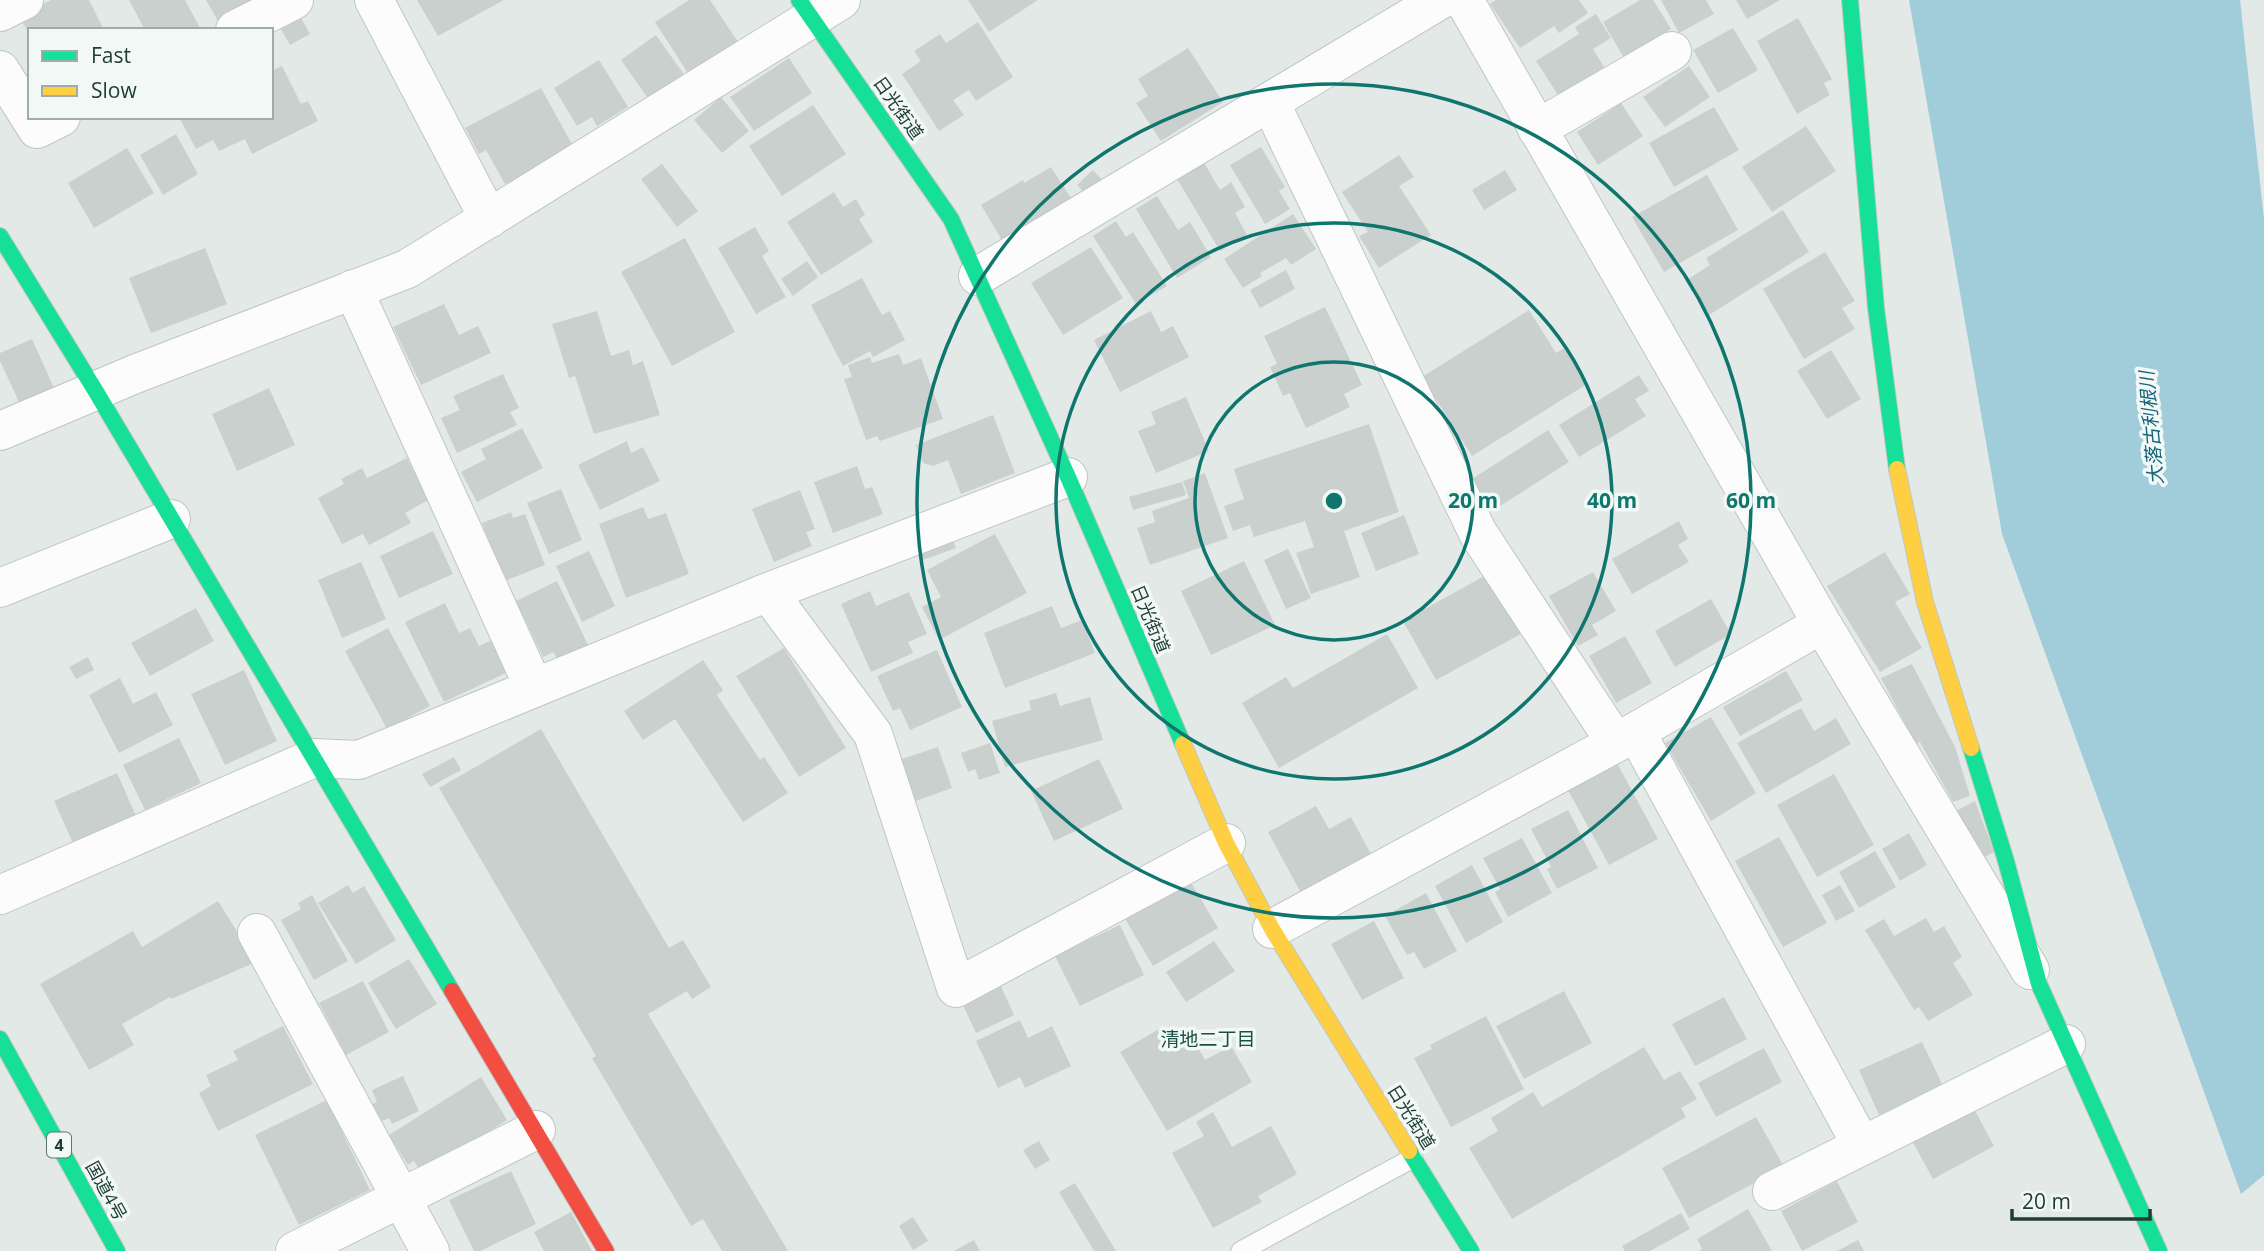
<svg xmlns="http://www.w3.org/2000/svg" width="2264" height="1251" font-family="'Open Sans','Noto Sans JP',sans-serif">
<style>
.water{fill:#a1cdda}
.building{fill:#cad0ce}
.lines{fill:none;stroke-linecap:round;stroke-linejoin:round}
.lane-casing{stroke:#c0c6c4;stroke-width:21}
.street-casing{stroke:#c0c6c4;stroke-width:40}
.fast-casing{stroke:#bec7c4;stroke-width:18}
.slow-casing{stroke:#bec7c4;stroke-width:18}
.jam-casing{stroke:#bec7c4;stroke-width:18}
.lane{stroke:#fbfcfb;stroke-width:19}
.street{stroke:#fbfcfb;stroke-width:38}
.fast{stroke:#16e098;stroke-width:16}
.slow{stroke:#ffcf43;stroke-width:16}
.jam{stroke:#f24e42;stroke-width:16}
.ring{fill:none;stroke:#0f766e;stroke-width:3.5}
.labels{text-anchor:middle;stroke-width:7;stroke-linejoin:round;paint-order:stroke}
.shield{fill:#f1f8f5;stroke:#5f7571;stroke-width:2}
.shield-label{font-size:16px;font-weight:bold;fill:#203d38}
.street-label{font-size:18px;fill:#203d38;stroke:#f1f8f5}
.water-label{font-size:19px;font-style:italic;fill:#17637c;stroke:#f1f8f5}
.neighbourhood-label{font-size:19px;fill:#1b5047;stroke:#f1f8f5}
.centre{fill:#0f766e;stroke:#f1f8f5;stroke-width:3.5}
.ring-label{font-size:21px;text-anchor:middle;font-weight:bold;fill:#0f766e;stroke:#f1f8f5;stroke-width:7;stroke-linejoin:round;paint-order:stroke}
</style>
<rect width="100%" height="100%" fill="#e3e9e7"/>
<path class="water" d="M1909,0H2240L2264,219V1175L2241,1194L2002,534Z"/>
<path class="building" d="M51,0H89L104,30H30V36L19,15Z
M129,0H185L200,28L197,30H145Z
M206,0H257L218,21Z
M417,0H504L438,36Z
M689,0H710L740,45L691,78L655,22Z
M968,0H1038L989,32Z
M1496,0H1579L1588,13L1559,33L1554,26L1520,48L1490,4Z
M1640,0H1653L1671,29L1624,58L1603,22Z
M1661,0H1706L1714,14L1679,33Z
M1736,0H1780L1747,19Z
M295,7L310,34L290,45L275,19Z
M1596,14L1611,38L1593,49L1604,67L1558,95L1536,61L1579,34L1575,27Z
M1798,18L1832,79L1824,83L1830,95L1797,114L1757,41Z
M978,22L1013,77L976,101L969,90L953,100L964,115L939,131L902,74L921,61L914,51L940,34L946,43Z
M1733,28L1758,70L1718,93L1693,50Z
M656,35L685,76L650,101L621,60Z
M1188,48L1223,102L1161,141L1136,103L1148,96L1138,79Z
M789,58L812,93L754,131L730,97Z
M599,60L628,107L597,126L592,117L577,126L554,88Z
M282,66L301,104L308,101L318,121L252,154L245,139L219,151L213,140L196,149L179,117H271V71Z
M1689,66L1710,97L1665,127L1643,97Z
M541,88L574,148L505,184L486,150L479,154L465,128Z
M721,97L749,131L722,153L694,120Z
M1621,103L1643,136L1598,165L1577,132Z
M813,105L846,154L782,196L749,146Z
M1714,107L1739,150L1674,187L1649,143Z
M1806,126L1836,171L1772,212L1742,167Z
M176,134L198,174L163,195L140,155Z
M1261,147L1285,187L1279,191L1290,209L1265,224L1230,165Z
M127,148L154,193L94,228L68,183Z
M1399,155L1414,177L1399,186L1431,235L1379,268L1359,236L1368,232L1342,192Z
M1203,161L1220,190L1231,182L1245,207L1235,213L1247,235L1220,251L1176,177Z
M662,164L698,211L677,227L641,179Z
M1051,167L1072,200L1003,242L981,205L1023,180L1024,183Z
M1093,170L1106,184L1091,199L1077,185Z
M1505,170L1517,190L1484,210L1472,190Z
M1707,175L1738,230L1664,272L1632,217Z
M834,192L843,207L856,199L865,215L859,219L873,242L821,275L787,222Z
M1157,196L1178,230L1190,222L1211,257L1177,278L1136,209Z
M1783,210L1809,252L1709,315L1687,280L1710,265L1706,258Z
M1293,214L1316,249L1291,265L1286,258L1260,273L1262,276L1243,288L1224,259Z
M1116,221L1126,237L1133,232L1167,286L1136,304L1093,236Z
M755,227L769,251L762,256L786,297L756,314L718,248Z
M685,238L735,332L672,366L621,272Z
M1091,247L1123,298L1063,335L1031,283Z
M205,248L227,304L151,333L129,278Z
M1825,252L1855,301L1842,308L1855,329L1804,359L1763,289Z
M807,261L818,277L793,296L781,279Z
M1286,270L1295,289L1260,308L1250,290Z
M862,278L882,315L890,311L905,340L873,357L870,351L843,366L811,305Z
M444,304L459,335L478,326L491,353L421,385L393,327Z
M1325,307L1362,385L1344,394L1350,407L1306,428L1290,393L1283,396L1270,367L1277,364L1264,336Z
M1529,310L1556,353L1564,348L1587,384L1472,456L1422,377Z
M597,311L611,356L629,350L633,365L643,361L660,415L594,434L575,376L569,378L552,324Z
M1151,311L1161,332L1173,326L1189,357L1120,392L1094,340Z
M32,339L54,388L20,404L0,361V353Z
M1831,350L1861,399L1827,419L1797,371Z
M899,354L903,365L921,358L943,419L880,441L877,436L866,440L844,379L852,377L848,365L870,357L872,363Z
M503,374L519,408L510,412L517,425L457,453L441,418L460,410L453,396Z
M1639,375L1649,391L1635,399L1646,416L1579,457L1559,425Z
M269,388L295,445L237,471L212,414Z
M1186,397L1209,451L1156,473L1138,431L1156,424L1151,412Z
M993,415L1015,473L961,494L948,460L933,466L923,463L916,445Z
M1369,424L1399,512L1344,531L1360,577L1311,594L1296,553L1314,547L1305,521L1254,537L1250,525L1233,531L1224,506L1244,499L1234,469Z
M522,428L543,468L477,502L461,472L486,459L481,449Z
M1548,430L1569,462L1489,513L1469,481Z
M627,441L631,453L643,447L660,481L600,510L578,465Z
M407,458L428,500L405,513L411,523L369,545L363,534L342,544L318,498L344,484L341,479L362,468L367,478Z
M857,466L865,489L872,487L883,514L833,533L814,482Z
M1205,473L1228,538L1150,565L1137,528L1155,522L1152,511L1189,498L1183,481Z
M1182,482L1186,495L1133,510L1129,497Z
M561,489L582,540L549,554L527,503Z
M800,490L815,529L806,532L812,546L774,562L752,509Z
M643,507L648,519L666,513L689,574L626,598L599,524Z
M511,512L513,518L525,514L545,565L505,581L482,523Z
M1404,515L1419,554L1376,571L1361,533Z
M1679,521L1688,539L1678,545L1689,562L1632,594L1612,559Z
M433,531L453,574L399,598L380,556Z
M995,534L1027,593L939,640L922,607L941,597L927,570Z
M951,535L956,548L920,561L915,547Z
M1288,549L1311,598L1286,609L1264,560Z
M589,551L615,606L582,622L556,566Z
M1885,552L1910,594L1895,602L1922,648L1880,672L1827,586Z
M1244,561L1275,625L1211,655L1181,591Z
M361,562L386,619L342,638L318,580Z
M1593,572L1616,611L1592,625L1598,635L1578,646L1549,596Z
M1488,574L1521,634L1436,680L1403,621Z
M557,581L588,645L557,660L554,652L543,657L516,601Z
M870,591L876,606L909,592L927,634L908,642L913,653L871,672L841,604Z
M1711,599L1731,634L1675,667L1655,631Z
M445,603L459,633L470,628L479,646L492,640L508,672L444,702L405,622Z
M1052,606L1061,628L1082,620L1095,653L1005,688L984,633Z
M196,608L214,641L150,676L131,643Z
M388,628L430,706L387,729L345,651Z
M1387,634L1418,688L1279,768L1242,703L1286,677L1293,688Z
M1625,636L1652,683L1616,703L1589,656Z
M784,648L846,748L799,777L736,676Z
M937,650L962,707L910,730L900,708L893,711L877,676Z
M88,657L94,670L76,679L69,667Z
M703,660L723,690L717,695L760,760L764,757L788,793L743,822L675,719L643,740L624,711Z
M1912,664L1955,747L1970,796L1953,802L1920,742L1916,744L1881,678Z
M244,670L277,741L225,765L191,694Z
M1786,671L1803,700L1740,736L1723,707Z
M120,678L133,704L156,692L173,725L119,753L89,695Z
M1056,693L1060,706L1090,697L1103,740L1005,767L992,721L1031,710L1029,701Z
M1801,708L1814,731L1836,718L1851,744L1766,793L1737,743Z
M1711,717L1756,793L1711,821L1665,743Z
M541,729L669,948L683,940L711,987L692,999L687,991L648,1014L788,1251H722L703,1219L691,1226L592,1058L596,1056L439,788Z
M179,738L201,783L145,810L123,765Z
M990,743L1000,773L979,780L975,769L968,772L961,753Z
M938,747L952,788L910,803L896,761Z
M454,757L461,770L430,787L422,774Z
M1099,759L1123,809L1054,841L1031,791Z
M1617,763L1658,839L1609,865L1568,790Z
M117,773L136,816L73,843L54,801Z
M1834,774L1874,845L1817,877L1777,805Z
M1975,801L1994,852L1983,858L1954,812Z
M1316,806L1329,829L1351,817L1372,856L1301,893L1268,832Z
M1568,810L1598,868L1557,889L1547,869L1551,867L1531,829Z
M1909,833L1927,865L1900,881L1882,849Z
M1779,837L1827,923L1783,947L1735,861Z
M1522,838L1552,893L1508,917L1495,892L1500,889L1483,858Z
M1875,851L1896,887L1859,908L1839,872Z
M1472,865L1503,922L1466,943L1435,886Z
M1189,879L1218,928L1153,966L1124,917Z
M348,885L353,893L364,886L396,940L356,964L318,903Z
M1840,885L1855,911L1836,921L1822,895Z
M1426,893L1457,951L1424,969L1414,952L1407,955L1385,916Z
M312,895L348,961L314,980L281,920L301,909L298,903Z
M218,901L256,962L171,999L170,997L122,1024L134,1045L89,1070L40,984L133,931L142,947Z
M1926,918L1934,932L1944,926L1962,957L1953,963L1973,995L1928,1021L1919,1007L1914,1010L1865,930L1884,919L1894,936Z
M1374,921L1404,978L1362,1000L1331,944Z
M1120,925L1144,975L1080,1006L1055,956Z
M1214,941L1235,971L1186,1002L1166,972Z
M409,959L437,1004L396,1029L368,983Z
M363,981L389,1032L346,1055L319,1003Z
M1000,984L1014,1015L976,1033L961,1001Z
M1564,991L1592,1043L1524,1079L1496,1026Z
M1724,997L1747,1039L1695,1066L1672,1024Z
M1486,1016L1524,1089L1451,1127L1414,1058L1432,1049L1430,1045Z
M1020,1020L1028,1038L1052,1026L1071,1066L1025,1088L1020,1077L998,1088L976,1041Z
M283,1026L313,1084L218,1131L199,1093L211,1086L206,1075L238,1060L233,1051Z
M1159,1029L1171,1050L1192,1037L1205,1060L1231,1046L1252,1082L1167,1131L1120,1052Z
M1922,1042L1943,1086L1879,1115L1859,1070Z
M1644,1047L1664,1080L1680,1071L1697,1099L1681,1108L1686,1117L1512,1219L1469,1148L1498,1131L1491,1118L1533,1092L1542,1107Z
M1764,1048L1782,1082L1716,1117L1698,1083Z
M403,1076L419,1111L392,1124L389,1118L379,1122L372,1104L377,1102L372,1090Z
M481,1077L507,1120L422,1174L414,1161L408,1165L389,1135Z
M327,1100L370,1190L299,1225L255,1135Z
M1972,1105L1994,1146L1933,1179L1911,1139Z
M1213,1112L1232,1147L1271,1126L1297,1174L1258,1196L1262,1202L1213,1228L1172,1153L1204,1136L1196,1122Z
M1756,1117L1784,1167L1689,1218L1662,1168Z
M1039,1141L1050,1160L1035,1169L1023,1150Z
M511,1171L536,1224L480,1251H474L449,1200Z
M1837,1181L1858,1222L1802,1251L1781,1211Z
M1075,1183L1116,1251H1094L1059,1192Z
M1748,1209L1772,1251H1699L1702,1249L1697,1239Z
M571,1212L592,1251H544L534,1232Z
M1681,1213L1690,1229L1650,1251H1625L1622,1246Z
M913,1217L928,1241L913,1250L899,1226Z
M974,1240L980,1251H954Z
M1858,1240L1864,1251H1837Z"/>
<g class="lines">
<g class="lane-casing">
<path id="lane" d="M1241,1251L1413,1158"/>
</g>
<g class="street-casing">
<path id="street" d="M374,0L489,219
M1464,0L1822,624L2030,970
M0,12L24,0
M235,30L294,0
M0,70L37,129L61,117
M1270,102L1478,533L1616,743
M1537,129L1672,51
M978,276L1440,0
M353,289L534,688
M0,431L135,374L407,269L841,0
M0,588L171,519
M768,592L873,734L956,988L1226,843
M1636,732L1862,1146
M0,895L314,758L359,760L768,592L1068,477
M1272,929L1616,743L1822,624
M257,933L430,1251
M1772,1191L2066,1044
M295,1251L536,1130"/>
</g>
<g class="fast-casing">
<path id="fast" d="M799,0L951,219L1068,477L1183,744
M1850,0L1876,308L1897,469
M0,236L95,390L452,991
M1971,748L2006,861L2039,984L2159,1251
M0,1039L117,1251
M1409,1151L1471,1251"/>
</g>
<g class="slow-casing">
<path id="slow" d="M1897,469L1925,602L1971,748
M1183,744L1226,843L1272,929L1409,1151"/>
</g>
<g class="jam-casing">
<path id="jam" d="M452,991L606,1251"/>
</g>
<use href="#lane" class="lane"/>
<use href="#street" class="street"/>
<use href="#fast" class="fast"/>
<use href="#slow" class="slow"/>
<use href="#jam" class="jam"/>
</g>
<g class="ring">
<circle cx="1334" cy="501" r="139"/>
<circle cx="1334" cy="501" r="278"/>
<circle cx="1334" cy="501" r="417"/>
</g>
<g class="labels">
<rect class="shield" x="47" y="1132.5" width="24" height="25" rx="5"/>
<g class="shield-label">
<text x="59" y="1151">4</text>
</g>
<g class="street-label">
<text transform="translate(898 108) rotate(55)" y="6">日光街道</text>
<text transform="translate(1150 619) rotate(67)" y="6">日光街道</text>
<text transform="translate(1411 1117) rotate(58)" y="6">日光街道</text>
<text transform="translate(106 1191) rotate(61)" y="6">国道4号</text>
</g>
<g class="water-label">
<text transform="translate(2151 428) rotate(-95)" y="7">大落古利根川</text>
</g>
<g class="neighbourhood-label">
<text x="1208" y="1046">清地二丁目</text>
</g>
</g>
<circle cx="1334" cy="501" r="10" class="centre"/>
<g class="ring-label">
<text x="1473" y="508">20 m</text>
<text x="1612" y="508">40 m</text>
<text x="1751" y="508">60 m</text>
</g>
<rect x="28" y="28" width="245" height="91" fill="#f1f8f5" stroke="#9dada9" stroke-width="2"/>
<rect x="42" y="51" width="35" height="10" fill="#16e098" stroke="#9dada9" stroke-width="2"/>
<text x="91" y="63" font-size="21" fill="#203d38">Fast</text>
<rect x="42" y="86" width="35" height="10" fill="#ffcf43" stroke="#9dada9" stroke-width="2"/>
<text x="91" y="98" font-size="21" fill="#203d38">Slow</text>
<path d="M2012 1209v10h138v-10" fill="none" stroke="#203d38" stroke-width="3.5"/>
<text x="2022" y="1209" font-size="21" fill="#203d38" stroke="#f1f8f5" stroke-width="5" paint-order="stroke">20 m</text>
</svg>
